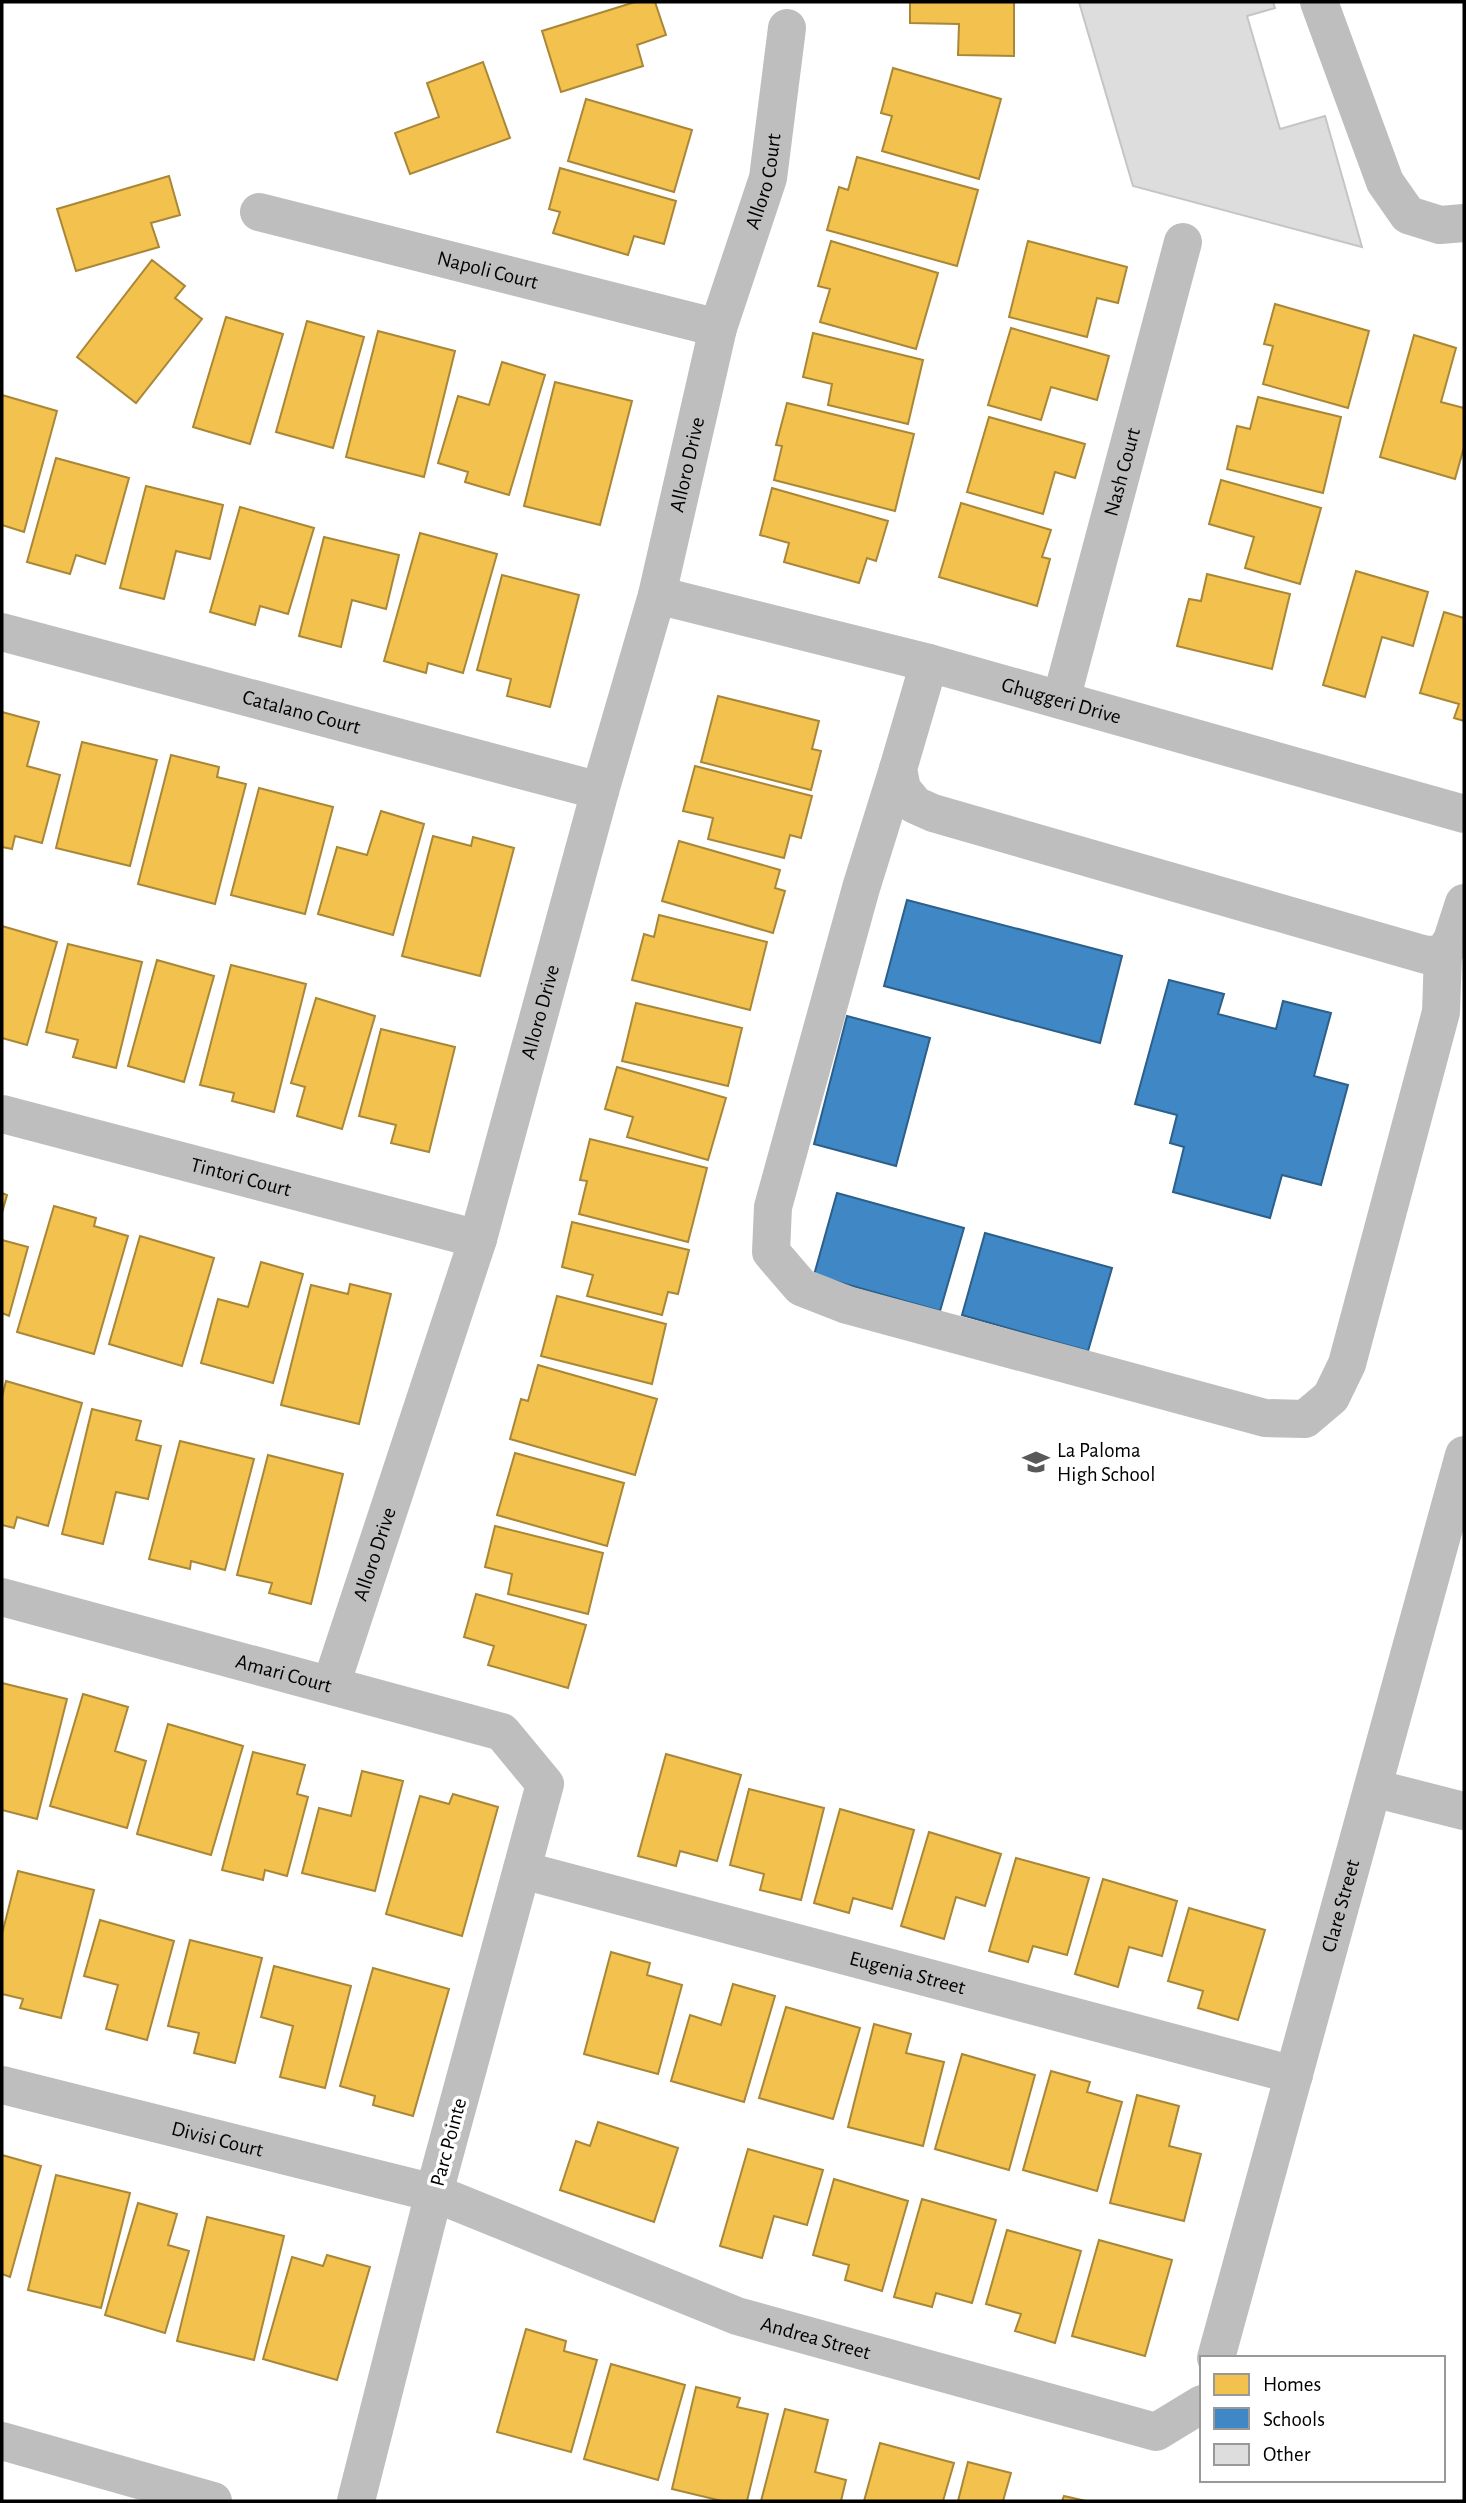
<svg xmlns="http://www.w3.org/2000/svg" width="1466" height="2503" font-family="'Alegreya Sans',sans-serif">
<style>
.homes{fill:#f2c14e;stroke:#a98737;stroke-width:2}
.schools{fill:#3f88c5;stroke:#2c5f8a;stroke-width:2}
.building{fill:#ddd;stroke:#c5c5c5;stroke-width:2}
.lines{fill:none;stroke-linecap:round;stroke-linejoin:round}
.minor{stroke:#bebebe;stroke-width:38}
.labels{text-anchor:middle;stroke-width:7;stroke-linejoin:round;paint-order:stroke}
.street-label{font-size:21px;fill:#000;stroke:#fff}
.poi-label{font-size:21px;fill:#000;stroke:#fff;text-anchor:start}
</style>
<rect width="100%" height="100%" fill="#fff"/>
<path class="homes" d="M635,2H655L666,35L637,45L643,66L561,92L542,31Z
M910,2H1014V56L958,55L959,24L910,23Z
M483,62L510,138L410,174L395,133L439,117L427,83Z
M893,68L1001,99L979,179L882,151L892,116L881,113Z
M586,99L692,130L674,192L568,161Z
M857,157L978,190L957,266L827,230L839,187L848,190Z
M560,168L676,201L664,244L634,236L628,255L553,233L560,212L549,209Z
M169,176L180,215L151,223L159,247L76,271L57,209Z
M831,241L938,273L916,349L820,322L830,289L818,286Z
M1028,241L1127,267L1118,303L1097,298L1087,337L1009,317Z
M152,260L185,286L175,298L202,319L136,403L77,357Z
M1275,304L1369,331L1348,408L1263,384L1273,346L1264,344Z
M226,317L283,334L250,444L193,427Z
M307,321L364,337L333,448L276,432Z
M1011,328L1109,356L1097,400L1051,387L1041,420L988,405Z
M378,331L455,351L424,477L346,457Z
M813,333L923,360L908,424L828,405L832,384L803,377Z
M1414,335L1456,348L1441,402L1464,408V447L1455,479L1380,457Z
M502,362L545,375L509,495L465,482L468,472L438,463L458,396L489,405Z
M555,382L632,401L600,525L524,506Z
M2,395L57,411L24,532L2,525Z
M1258,397L1341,417L1323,493L1227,469L1237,426L1250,429Z
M787,403L914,434L895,511L774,480L782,446L776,445Z
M989,417L1085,444L1075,478L1055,472L1043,514L967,492Z
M56,458L129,478L105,564L76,555L70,574L27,562Z
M1221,480L1321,508L1300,584L1245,568L1254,537L1209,524Z
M146,486L223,505L210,559L176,551L164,599L120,588Z
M772,488L888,521L876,561L867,558L859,583L784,562L789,543L760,535Z
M961,503L1051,530L1042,557L1050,559L1037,606L939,577Z
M240,507L314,528L288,614L260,606L255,625L210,612Z
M420,533L497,554L463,673L428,663L426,673L384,661Z
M324,537L399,555L386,609L352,600L341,647L299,636Z
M1356,571L1428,592L1413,646L1382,637L1365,697L1323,685Z
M1207,574L1290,594L1272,669L1177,646L1189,599L1201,601Z
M502,575L579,595L550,707L507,696L511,679L477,670Z
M1444,612L1464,618V721L1454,718L1459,704L1420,693Z
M718,696L819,721L812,749L821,751L811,790L701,762Z
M2,712L39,722L27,766L60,775L42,843L15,836L12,849L2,847Z
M82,742L157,760L130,866L56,848Z
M171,755L219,767L217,777L246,784L215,904L138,884Z
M695,766L812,796L801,838L790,835L784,858L708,839L713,818L683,811Z
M259,788L333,807L305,914L231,895Z
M381,811L424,824L393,935L318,914L337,847L367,855Z
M433,836L471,846L473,837L514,848L480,976L402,956Z
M679,841L780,870L775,888L785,891L773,933L662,901Z
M659,915L767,942L750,1010L632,980L644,934L654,937Z
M2,926L57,942L27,1045L2,1038Z
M68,944L142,962L116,1068L73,1057L78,1040L46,1032Z
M157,960L214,976L184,1082L128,1066Z
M231,965L306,984L274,1112L232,1101L234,1093L200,1085Z
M316,998L375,1016L342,1129L297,1116L305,1087L291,1083Z
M636,1003L742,1028L728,1086L622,1061Z
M381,1029L455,1047L429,1152L391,1143L396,1125L359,1116Z
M617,1067L726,1098L708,1160L627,1137L633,1117L605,1109Z
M590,1139L707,1168L688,1242L579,1214L587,1181L580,1180Z
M2,1193L7,1195L2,1213Z
M54,1206L96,1218L94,1226L128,1236L94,1354L17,1332Z
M572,1222L689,1250L678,1294L668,1292L662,1315L587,1296L593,1275L562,1267Z
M140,1236L214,1258L182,1366L109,1344Z
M2,1240L28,1247L9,1316L2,1313Z
M261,1262L303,1274L273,1383L201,1363L218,1299L248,1307Z
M350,1284L391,1294L359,1424L281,1405L311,1285L348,1294Z
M557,1296L666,1324L652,1384L541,1356Z
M538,1365L657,1399L635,1475L510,1439L521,1399L528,1401Z
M6,1381L82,1403L48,1526L17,1517L14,1528L2,1525V1397Z
M92,1409L141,1421L136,1440L161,1446L148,1499L116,1492L103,1544L62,1534Z
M180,1441L254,1459L225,1570L191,1561L190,1569L149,1559Z
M515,1453L624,1483L607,1546L497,1515Z
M268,1455L343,1474L311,1604L269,1593L272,1583L237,1575Z
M495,1526L603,1553L588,1614L508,1594L512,1574L485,1567Z
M476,1594L586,1625L568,1688L488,1665L494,1646L464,1637Z
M2,1683L67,1699L37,1819L2,1810Z
M83,1694L128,1707L115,1751L146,1761L127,1828L50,1806Z
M168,1724L243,1746L211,1855L137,1834Z
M253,1752L305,1765L297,1794L308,1797L287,1876L265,1870L263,1880L222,1870Z
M666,1754L741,1775L717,1861L680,1851L676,1866L638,1856Z
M362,1771L403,1781L375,1891L302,1873L319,1808L351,1816Z
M749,1789L824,1808L801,1900L760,1890L764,1874L730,1865Z
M453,1794L498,1807L462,1936L386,1914L420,1796L449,1804Z
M840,1809L914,1830L892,1909L853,1898L849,1913L814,1903Z
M929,1832L1001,1854L985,1906L956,1897L944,1939L901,1926Z
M1016,1858L1089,1878L1067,1955L1033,1946L1028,1962L989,1951Z
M18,1871L94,1890L61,2018L20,2008L23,1999L2,1994V1934Z
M1103,1879L1177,1901L1162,1956L1129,1947L1118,1987L1075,1974Z
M1189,1908L1265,1930L1238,2020L1198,2008L1203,1991L1168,1981Z
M100,1920L174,1941L147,2040L106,2029L118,1985L84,1976Z
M190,1940L262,1958L235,2063L194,2053L199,2033L168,2026Z
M611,1952L650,1963L647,1975L682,1985L658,2074L584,2054Z
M274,1966L351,1986L325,2088L280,2077L293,2026L261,2017Z
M373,1968L449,1989L413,2116L373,2105L375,2096L340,2086Z
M733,1984L775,1996L744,2102L671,2081L690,2015L721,2025Z
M786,2007L860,2028L833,2119L759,2098Z
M874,2024L911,2034L906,2053L944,2062L923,2146L848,2127Z
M962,2054L1035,2075L1009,2170L935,2149Z
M1051,2071L1090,2082L1087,2092L1122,2102L1097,2191L1023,2170Z
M1137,2095L1179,2106L1169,2146L1201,2154L1184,2221L1110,2203Z
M598,2122L678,2148L654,2222L560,2190L576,2141L590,2146Z
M748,2149L823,2170L807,2225L774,2216L762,2258L720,2246Z
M2,2155L41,2166L10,2277L2,2274Z
M56,2175L130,2193L101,2308L28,2290Z
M834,2179L908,2201L882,2291L845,2280L849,2265L813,2255Z
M922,2199L996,2220L972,2303L936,2293L932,2307L894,2297Z
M138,2203L177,2214L168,2245L189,2251L165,2333L105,2315Z
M207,2217L284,2236L254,2360L177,2341Z
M1007,2230L1081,2251L1055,2343L1015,2331L1021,2314L986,2304Z
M1099,2240L1172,2260L1145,2356L1072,2336Z
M327,2255L370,2267L337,2380L263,2359L292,2257L323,2266Z
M526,2329L566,2341L564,2351L597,2360L571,2452L497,2432Z
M611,2364L685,2385L658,2480L584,2459Z
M696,2387L740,2398L737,2407L768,2414L747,2501H722L672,2489Z
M785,2409L828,2420L815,2472L846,2480L841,2501H761Z
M880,2443L954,2463L943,2501H864Z
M968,2462L1011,2473L1003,2501H958Z
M1064,2496L1086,2501H1062Z"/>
<path class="schools" d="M907,900L1122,956L1100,1043L884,986Z
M1169,980L1224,994L1218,1014L1276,1029L1283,1001L1331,1013L1314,1076L1348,1085L1321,1185L1282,1175L1270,1218L1173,1192L1184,1147L1170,1143L1177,1115L1135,1104Z
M847,1016L930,1038L896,1166L814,1144Z
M837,1193L964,1228L940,1311L814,1275Z
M985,1233L1112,1268L1088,1351L962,1315Z"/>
<path class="building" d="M1079,2H1273L1275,8L1247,16L1280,129L1325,116L1362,247L1133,186Z"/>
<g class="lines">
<g class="minor">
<path d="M1319,2L1385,182L1408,215L1440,225L1464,223"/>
<path id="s1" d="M259,212L718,328"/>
<path id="s2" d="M657,595L929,663L1464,814"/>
<path id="s3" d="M2,632L600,791"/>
<path d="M929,663L898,769L902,789L915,805L933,813L1426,955L1443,954L1452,940L1464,903"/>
<path id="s4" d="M1061,700L1183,242"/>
<path d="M898,769L861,888L773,1207L771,1252L801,1287L847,1305L1265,1418L1305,1419L1331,1397L1347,1364L1441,1012L1443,954"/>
<path id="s5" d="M2,1114L478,1239"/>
<path id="s6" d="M2,1597L502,1732L545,1784L434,2193L356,2501"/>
<path id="s7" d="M331,1685L478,1239L600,791L657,595L718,328L768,178L787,28"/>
<path d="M1373,1788L1464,1811"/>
<path id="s8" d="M522,1870L1294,2075"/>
<path id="s9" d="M2,2085L434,2193L737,2316L1156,2432L1202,2404"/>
<path id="s10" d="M1216,2358L1464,1455"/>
<path d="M2,2441L213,2501"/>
</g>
</g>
<defs>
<g id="school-bare" transform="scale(2.1)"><path d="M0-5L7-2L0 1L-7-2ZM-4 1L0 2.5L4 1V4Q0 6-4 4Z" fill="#595959" stroke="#fff" stroke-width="2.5" paint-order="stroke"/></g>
</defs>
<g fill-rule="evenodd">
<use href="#school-bare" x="1036" y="1462"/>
</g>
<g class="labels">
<g class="street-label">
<text dy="7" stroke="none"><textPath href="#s7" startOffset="1566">Alloro Court</textPath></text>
<text dy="7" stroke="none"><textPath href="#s1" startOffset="236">Napoli Court</textPath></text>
<text dy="7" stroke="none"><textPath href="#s7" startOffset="1272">Alloro Drive</textPath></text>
<text dy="7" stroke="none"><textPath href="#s4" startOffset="236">Nash Court</textPath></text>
<text dy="7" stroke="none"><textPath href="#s2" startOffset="418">Ghuggeri Drive</textPath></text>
<text dy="7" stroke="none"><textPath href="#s3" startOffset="310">Catalano Court</textPath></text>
<text dy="7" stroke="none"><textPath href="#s7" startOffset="705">Alloro Drive</textPath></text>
<text dy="7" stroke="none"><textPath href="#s5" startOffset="247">Tintori Court</textPath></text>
<text dy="7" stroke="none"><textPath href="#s7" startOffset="138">Alloro Drive</textPath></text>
<text dy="7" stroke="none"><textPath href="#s6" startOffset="292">Amari Court</textPath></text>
<text dy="7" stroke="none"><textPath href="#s10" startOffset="469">Clare Street</textPath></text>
<text dy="7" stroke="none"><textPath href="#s8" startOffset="399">Eugenia Street</textPath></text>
<text dy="7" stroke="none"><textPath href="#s9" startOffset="222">Divisi Court</textPath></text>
<text transform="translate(448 2142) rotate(-75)" y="7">Parc Pointe</text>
<text dy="7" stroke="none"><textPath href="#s9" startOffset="854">Andrea Street</textPath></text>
</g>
<g class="poi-label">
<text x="1057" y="1457">La Paloma<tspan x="1057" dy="24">High School</tspan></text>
</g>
</g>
<rect width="1466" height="2503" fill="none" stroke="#000000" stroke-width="7"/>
<rect x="1200" y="2356" width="245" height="126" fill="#ffffff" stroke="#999999" stroke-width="2"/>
<rect x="1214" y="2374" width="35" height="21" fill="#f2c14e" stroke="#999999" stroke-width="2"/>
<text x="1263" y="2391" font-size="21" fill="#000000">Homes</text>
<rect x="1214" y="2408" width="35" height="21" fill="#3f88c5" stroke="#999999" stroke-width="2"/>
<text x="1263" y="2426" font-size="21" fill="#000000">Schools</text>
<rect x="1214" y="2444" width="35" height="21" fill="#dddddd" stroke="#999999" stroke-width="2"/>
<text x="1263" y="2461" font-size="21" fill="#000000">Other</text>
</svg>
